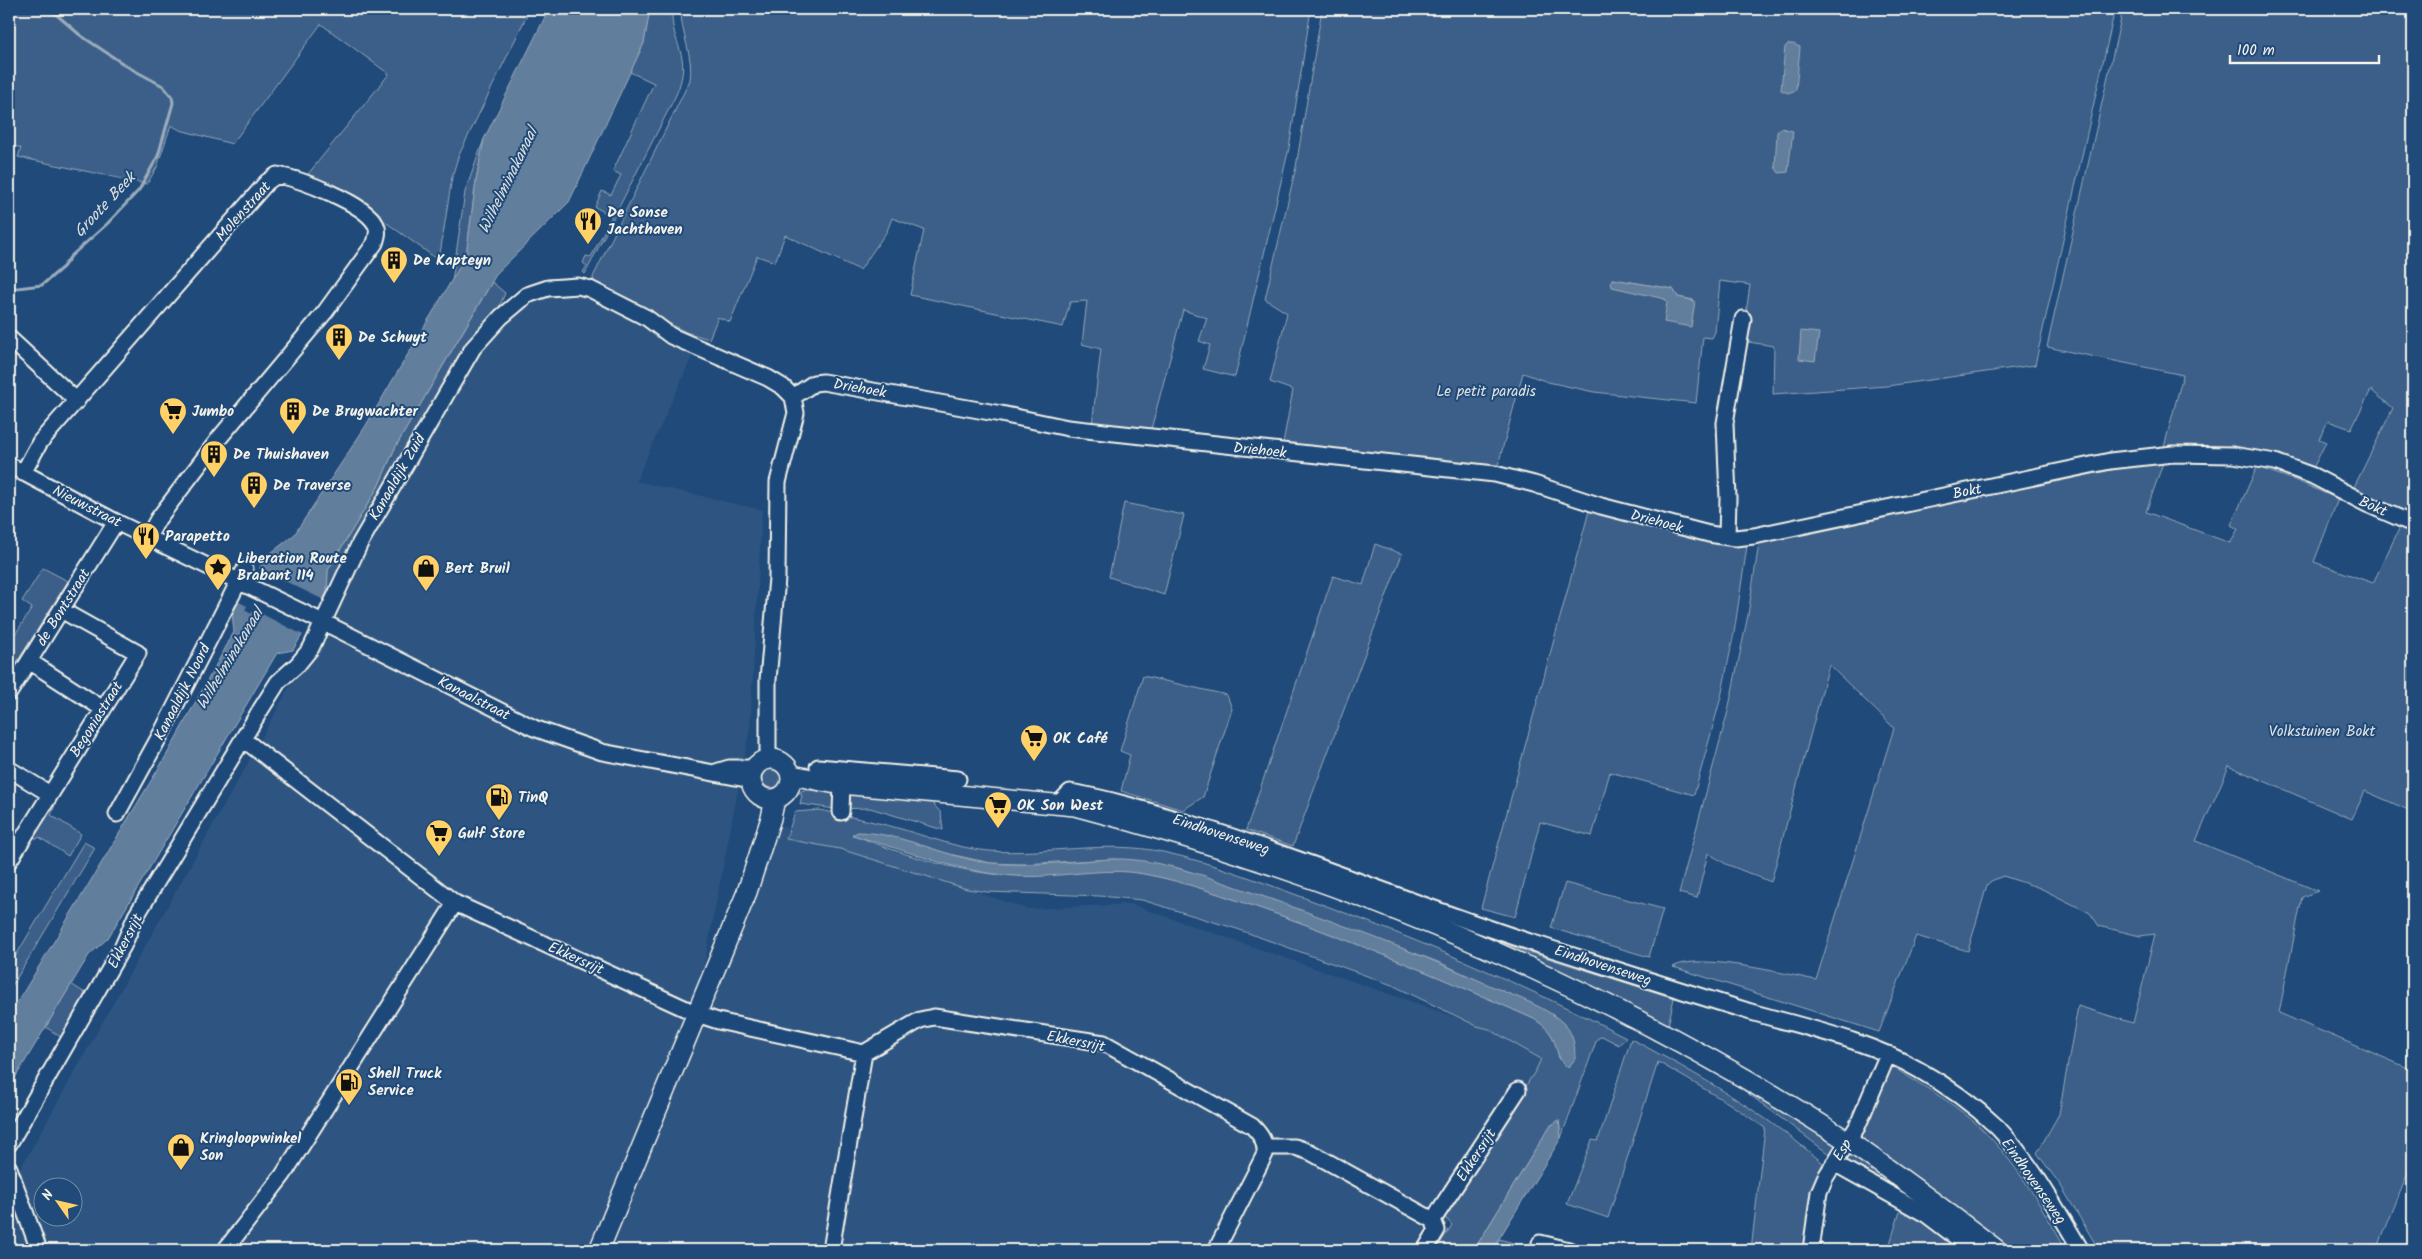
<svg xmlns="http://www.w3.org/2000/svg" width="2422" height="1259" font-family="Kalam,sans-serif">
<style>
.built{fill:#2d5581;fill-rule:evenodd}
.green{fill:#3a5f88;stroke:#97a8b8;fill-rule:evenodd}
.water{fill:#627e9d;stroke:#9cacbb}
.pier{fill:#1f4a7a}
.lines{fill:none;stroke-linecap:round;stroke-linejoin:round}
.stream{stroke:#9cacbb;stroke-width:3}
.minor-casing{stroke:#f4f1e8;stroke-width:19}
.major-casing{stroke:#f4f1e8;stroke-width:22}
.minor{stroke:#1f4a7a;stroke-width:15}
.major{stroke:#1f4a7a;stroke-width:19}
.labels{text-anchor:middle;stroke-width:4;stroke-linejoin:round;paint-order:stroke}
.street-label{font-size:15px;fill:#f4f1e8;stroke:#1f4a7a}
.poi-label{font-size:15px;font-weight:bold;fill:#f4f1e8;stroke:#1f4a7a;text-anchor:start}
.park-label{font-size:15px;fill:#e1e2de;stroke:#1f4a7a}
.water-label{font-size:16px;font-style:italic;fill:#dee0dd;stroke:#1f4a7a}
</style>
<rect width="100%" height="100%" fill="#1f4a7a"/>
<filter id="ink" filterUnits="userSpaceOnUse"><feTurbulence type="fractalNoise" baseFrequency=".02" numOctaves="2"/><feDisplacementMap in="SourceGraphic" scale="10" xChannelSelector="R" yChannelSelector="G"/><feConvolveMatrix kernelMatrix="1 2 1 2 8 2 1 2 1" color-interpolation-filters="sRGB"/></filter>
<g filter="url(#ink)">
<path class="built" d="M546,292L589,294L694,352L636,481L762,510L750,728L694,1017L772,823L1027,909L1130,904L1550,1050L1432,1250H9V1189L250,759L454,386L467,364L513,310ZM42,1186H72V1216H42Z"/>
<path class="green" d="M9,9H530L458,157L452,177L440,254L434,257L366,208L304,179L389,74L321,24L232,144L180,130L171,125L157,167L147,184L18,157L21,148L9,144Z
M650,9H672C670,46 694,53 676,95L585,274L583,272L587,266L583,263L586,256L591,257L612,216L595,207L602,191L611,195L621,175L613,171L654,83L630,72L644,43Z
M681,9H1311L1289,148L1235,377L1203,369L1210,345L1199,341L1207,318L1183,310L1150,433L1092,425L1101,349L1082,344L1087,301L1070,302L1063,327L910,295L924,230L892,218L887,231L860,270L785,235L775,262L757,256L730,322L718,317L709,339L686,332L595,286L593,277L690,80C694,55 680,33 681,9Z
M1322,9H1789L1797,12L1803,9H2115L2035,365L1887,386L1773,394L1774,346L1742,341L1750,285L1720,281L1715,332L1712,338L1703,337L1696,403L1594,392L1548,382L1523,373L1497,469L1282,448L1293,390L1270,382L1287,313L1265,299L1296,167ZM1613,279L1673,289L1678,297L1694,300L1667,302L1665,299Z
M2123,9H2413V518L2352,491L2393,408L2371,390L2351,429L2328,421L2319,439L2326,442L2311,472L2236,449L2164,447L2183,375L2047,347Z
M484,139L476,181L466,256L452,282L465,192Z
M492,282L505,293L498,310L332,596L327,593L328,570L378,487L395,448Z
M2164,460L2146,512L2230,543L2238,529L2231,525L2257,467L2297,481L2338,499L2314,562L2373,583L2400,527L2413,532V683L2408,692L2413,694V812L2365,791L2352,819L2229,766L2196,841L2318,891L2302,897L2279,1013L2413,1070V1160L2377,1250H2099L2061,1186L2037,1153L2059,1114L2078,1006L2133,1023L2155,934L2140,936L2099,926L2090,913L2040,888L2003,876L1991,881L1987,885L1968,951L1916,936L1879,1032L1673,967C1697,952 1786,974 1816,980L1894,728L1829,665L1771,882L1726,864L1708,853L1697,898L1679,893L1728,711L1748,615L1759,543L2007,490Z
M1124,503L1184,515L1164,595L1109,577Z
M1589,511C1642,526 1693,539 1747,546L1734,633L1721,697L1694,795L1610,772L1592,836L1540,822L1515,917L1481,908Z
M1375,544L1402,554L1293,846L1246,830L1333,576L1363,585Z
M43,568L68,581L10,673L9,644L32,608L22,601Z
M1143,676L1227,695L1232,709L1203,797L1183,810L1121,791L1130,755L1120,751Z
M762 778a10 10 0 1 1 20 0a10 10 0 1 1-20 0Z
M803,790L927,797L941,813L943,830L870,808L835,809L800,804L802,795L799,793Z
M51,800L56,803L51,815L81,834L68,856L39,837L37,839L30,835L42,814L47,817L48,816L44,812Z
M820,810C839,815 859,818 878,823C915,831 951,848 989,851C1047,855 1106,840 1163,852C1214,863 1264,883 1313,901C1420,940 1524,985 1626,1037L1619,1045L1602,1036L1597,1039L1561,1138L1559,1121L1550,1126L1474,1250H1436L1452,1225L1442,1214L1536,1070L1541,1059L1489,1029L1477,1026L1392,985L1237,929L1142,900L1100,896L987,892L967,889L840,849L786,839L795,812ZM852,834L906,841L949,854L991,863L1021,864L1113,859L1137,861L1178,868L1258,895L1441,963L1545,1012L1566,1027L1574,1043L1559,1060C1556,1040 1552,1030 1534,1019C1448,980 1361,944 1271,912C1230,898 1188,882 1145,874C1104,866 1062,877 1020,876C966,875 902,855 852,834Z
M84,842L95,848L9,991V967Z
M1565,883L1663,909L1649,957L1551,928Z
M1484,938L1674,998L1668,1026Z
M71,984L91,997L65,1040L46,1027Z
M1631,1039C1700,1075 1764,1113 1823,1163C1809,1189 1808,1219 1804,1248L1751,1250L1765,1128L1730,1104L1658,1062L1608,1218L1567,1204L1592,1140L1598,1141Z
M1887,1063C1915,1082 1947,1098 1973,1121C2013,1156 2040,1204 2066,1250H2010L1855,1138Z
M1738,1086L1842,1144L1834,1155L1829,1154Z
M1849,1149L1958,1227L1844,1163Z
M1902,1205L1964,1250H1888Z
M1499,1239L1539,1250H1492Z"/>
<path class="water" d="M549,9H650L644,43L569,202L497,273L395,448L378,487L328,570L327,593L293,650L277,653L108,938L89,955L9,1088V1016L166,756L234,632L232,613L267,556L294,535L365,427L466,256L476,181L484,139Z
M1788,44H1793L1800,47L1796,90L1788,93L1781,90L1785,47Z
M1781,128L1793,131L1788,172L1779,173L1775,167L1777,132Z
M1613,279L1673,289L1678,297L1695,301L1691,327L1664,322L1667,302L1665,299L1612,287L1611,282Z
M1801,331L1819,333L1815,361L1799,359Z
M858,832C904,833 945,858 991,863C1031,867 1072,861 1112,859C1143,858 1175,867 1205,876C1303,910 1401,945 1496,988C1518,998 1550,1008 1566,1026C1574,1036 1575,1047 1575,1059L1568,1068C1549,1052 1564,1037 1534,1019C1448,980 1360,944 1271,912C1229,898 1188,882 1144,874C1102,866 1059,879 1016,876C954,872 910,851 852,835Z
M1559,1120L1561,1138L1492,1250H1474L1550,1126Z"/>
<path class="pier" d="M258,568L324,600L303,635L254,610L251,614L245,610L247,606L237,601Z"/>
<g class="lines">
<path class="stream" d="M9,289L42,285L63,267L71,256L107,224L139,190L158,156L173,103L172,97L163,86L128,67L80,35L50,9"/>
<g class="minor-casing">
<path id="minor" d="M9,338L77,401
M793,397L814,383L823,382L1001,414L1068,428L1495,474L1534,484L1601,506L1709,534L1735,538L1754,536L2110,461L2173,454L2233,455L2275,462L2313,476L2367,504L2413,524
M9,465L116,522L333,627L534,728L602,752L751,780
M23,473L40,442L267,182L277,175C300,179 365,203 376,225C379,231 377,237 375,243L325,312L221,436L158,519L148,537
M1727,537L1728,498L1725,423L1743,319
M29,661L103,709
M9,693L116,522
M243,739L455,903L697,1014L718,1021L864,1053L920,1020L934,1017L1104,1043L1252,1126C1260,1134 1266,1142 1265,1154L1216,1250
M818,767L958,779
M9,769L50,794
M716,772L729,768H754
M1058,804L1070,792C1112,799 1152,812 1192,824C1307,859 1418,906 1533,943C1605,966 1678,990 1751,1012C1807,1028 1867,1040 1919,1070C1946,1085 1974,1105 1997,1127C2031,1162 2056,1209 2081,1250
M841,812L842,783
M117,814L162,732L245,569
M9,861L138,653L61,610
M9,1144L123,946L136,916L261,709L278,682L298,664L311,648L360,543L473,348L501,317L527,295L548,288L578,286L590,289L647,318L671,336L768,378L783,387L793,397L796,413L778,482L777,578L768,680V758
M1265,1147H1295L1310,1152L1433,1220L1437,1230L1425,1250
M1834,1163L1927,1215L1973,1250
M9,1168L39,1250
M1433,1220L1518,1090
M1540,1243L1569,1250
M225,1250L283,1175L455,903
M831,1250L864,1053
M1811,1250L1819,1192L1825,1178L1857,1127L1888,1054"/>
</g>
<g class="major-casing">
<path id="major" d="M751 779a20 20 0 1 1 40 0a20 20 0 1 1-40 0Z
M792,775L831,783L1075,806C1347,877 1609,988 1846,1140C1898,1174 1948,1213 1997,1250
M599,1250L747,892L771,818L775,799"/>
</g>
<use href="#minor" class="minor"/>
<use href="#major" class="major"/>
</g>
</g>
<defs>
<g id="restaurant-pin" transform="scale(1.4375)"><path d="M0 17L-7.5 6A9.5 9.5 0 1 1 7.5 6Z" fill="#ffd166" stroke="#1f4a7a"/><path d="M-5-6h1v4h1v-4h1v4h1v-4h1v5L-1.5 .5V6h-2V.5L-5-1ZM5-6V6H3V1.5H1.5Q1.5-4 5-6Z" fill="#111"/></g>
<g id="building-pin" transform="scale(1.4375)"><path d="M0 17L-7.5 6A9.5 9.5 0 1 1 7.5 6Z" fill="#ffd166" stroke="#1f4a7a"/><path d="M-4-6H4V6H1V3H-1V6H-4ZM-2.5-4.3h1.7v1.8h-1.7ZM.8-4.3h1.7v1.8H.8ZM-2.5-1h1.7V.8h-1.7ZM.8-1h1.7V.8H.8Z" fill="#111"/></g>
<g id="supermarket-pin" transform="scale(1.4375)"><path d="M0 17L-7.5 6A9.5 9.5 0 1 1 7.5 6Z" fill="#ffd166" stroke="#1f4a7a"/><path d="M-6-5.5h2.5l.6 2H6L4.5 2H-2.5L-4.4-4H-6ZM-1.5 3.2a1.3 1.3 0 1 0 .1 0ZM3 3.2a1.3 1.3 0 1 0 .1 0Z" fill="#111"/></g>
<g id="sight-pin" transform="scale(1.4375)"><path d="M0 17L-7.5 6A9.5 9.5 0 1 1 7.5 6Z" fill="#ffd166" stroke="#1f4a7a"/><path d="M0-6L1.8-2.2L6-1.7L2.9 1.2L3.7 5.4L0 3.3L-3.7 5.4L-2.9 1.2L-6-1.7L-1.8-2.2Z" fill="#111"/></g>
<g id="shop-pin" transform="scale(1.4375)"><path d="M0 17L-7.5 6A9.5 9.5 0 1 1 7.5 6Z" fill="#ffd166" stroke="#1f4a7a"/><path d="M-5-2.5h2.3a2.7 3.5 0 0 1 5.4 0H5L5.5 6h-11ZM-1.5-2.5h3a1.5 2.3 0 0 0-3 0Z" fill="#111"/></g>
<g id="fuel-pin" transform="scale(1.4375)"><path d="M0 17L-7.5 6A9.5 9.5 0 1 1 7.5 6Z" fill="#ffd166" stroke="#1f4a7a"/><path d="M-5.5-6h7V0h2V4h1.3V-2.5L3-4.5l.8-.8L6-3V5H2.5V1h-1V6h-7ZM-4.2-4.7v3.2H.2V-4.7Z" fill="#111"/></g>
</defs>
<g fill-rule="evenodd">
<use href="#restaurant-pin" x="588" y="221"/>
<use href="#building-pin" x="394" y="260"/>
<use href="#building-pin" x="339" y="337"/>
<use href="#supermarket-pin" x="173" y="411"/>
<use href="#building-pin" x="293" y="411"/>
<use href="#building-pin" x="214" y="454"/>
<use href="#building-pin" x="254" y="485"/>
<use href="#restaurant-pin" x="146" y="536"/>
<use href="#sight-pin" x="218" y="567"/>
<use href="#shop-pin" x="426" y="568"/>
<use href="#supermarket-pin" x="1034" y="738"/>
<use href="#fuel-pin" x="499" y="797"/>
<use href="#supermarket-pin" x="998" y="805"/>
<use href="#supermarket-pin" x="439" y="833"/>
<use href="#fuel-pin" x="349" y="1082"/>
<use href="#shop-pin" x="181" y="1147"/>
</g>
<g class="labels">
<g class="street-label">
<text transform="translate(243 211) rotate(-48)" y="5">Molenstraat</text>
<text transform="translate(860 388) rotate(10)" y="5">Driehoek</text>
<text transform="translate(1260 450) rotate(6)" y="5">Driehoek</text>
<text transform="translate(397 477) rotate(-60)" y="5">Kanaaldijk Zuid</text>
<text transform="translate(1967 491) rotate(-11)" y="5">Bokt</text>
<text transform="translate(87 506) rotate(27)" y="5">Nieuwstraat</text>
<text transform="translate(2373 506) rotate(24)" y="5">Bokt</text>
<text transform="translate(1657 521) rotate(15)" y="5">Driehoek</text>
<text transform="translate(63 607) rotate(-58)" y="5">de Bontstraat</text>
<text transform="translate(182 692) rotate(-63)" y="5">Kanaaldijk Noord</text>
<text transform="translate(474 698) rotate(27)" y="5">Kanaalstraat</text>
<text transform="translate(96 719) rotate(-58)" y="5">Begoniastraat</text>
<text transform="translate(1221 834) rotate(18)" y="5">Eindhovenseweg</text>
<text transform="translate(125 941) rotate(-63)" y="5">Ekkersrijt</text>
<text transform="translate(576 958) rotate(24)" y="5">Ekkersrijt</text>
<text transform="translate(1603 965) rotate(18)" y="5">Eindhovenseweg</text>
<text transform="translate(1076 1041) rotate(11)" y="5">Ekkersrijt</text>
<text transform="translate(1842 1150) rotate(-58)" y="5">Esp</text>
<text transform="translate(1476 1155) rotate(-57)" y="5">Ekkersrijt</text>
<text transform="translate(2034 1181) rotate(55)" y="5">Eindhovenseweg</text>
</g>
<g class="poi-label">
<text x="607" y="217">De Sonse<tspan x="607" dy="17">Jachthaven</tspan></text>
<text x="413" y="265">De Kapteyn</text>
<text x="358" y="342">De Schuyt</text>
<text x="192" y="416">Jumbo</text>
<text x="312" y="416">De Brugwachter</text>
<text x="233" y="459">De Thuishaven</text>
<text x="273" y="490">De Traverse</text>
<text x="165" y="541">Parapetto</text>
<text x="237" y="563">Liberation Route<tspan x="237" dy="17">Brabant 114</tspan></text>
<text x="445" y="573">Bert Bruil</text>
<text x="1053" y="743">OK Café</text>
<text x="518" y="802">TinQ</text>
<text x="1017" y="810">OK Son West</text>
<text x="458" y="838">Gulf Store</text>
<text x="368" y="1078">Shell Truck<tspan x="368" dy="17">Service</tspan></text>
<text x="200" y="1143">Kringloopwinkel<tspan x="200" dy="17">Son</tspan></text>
</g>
<g class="park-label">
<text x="1486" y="396">Le petit paradis</text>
<text x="2322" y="736">Volkstuinen Bokt</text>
</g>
<g class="water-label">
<text transform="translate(507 180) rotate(-64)" y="6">Wilhelminakanaal</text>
<text transform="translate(104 204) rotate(-47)" y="6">Groote Beek</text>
<text transform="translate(229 658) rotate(-59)" y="6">Wilhelminakanaal</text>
</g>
</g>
<rect width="2422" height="1259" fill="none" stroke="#1f4a7a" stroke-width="30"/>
<rect x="15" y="15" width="2392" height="1229" fill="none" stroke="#f4f1e8" stroke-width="2" filter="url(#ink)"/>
<g transform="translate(58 1202) rotate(304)"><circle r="24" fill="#1f4a7a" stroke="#748da6"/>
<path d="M0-4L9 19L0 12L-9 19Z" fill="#ffd166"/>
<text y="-8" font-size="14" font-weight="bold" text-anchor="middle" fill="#f4f1e8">N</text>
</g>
<path d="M2230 55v8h149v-8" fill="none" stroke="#f4f1e8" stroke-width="2.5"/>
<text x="2237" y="55" font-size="15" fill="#f4f1e8" stroke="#1f4a7a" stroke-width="4" paint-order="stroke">100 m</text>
</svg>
